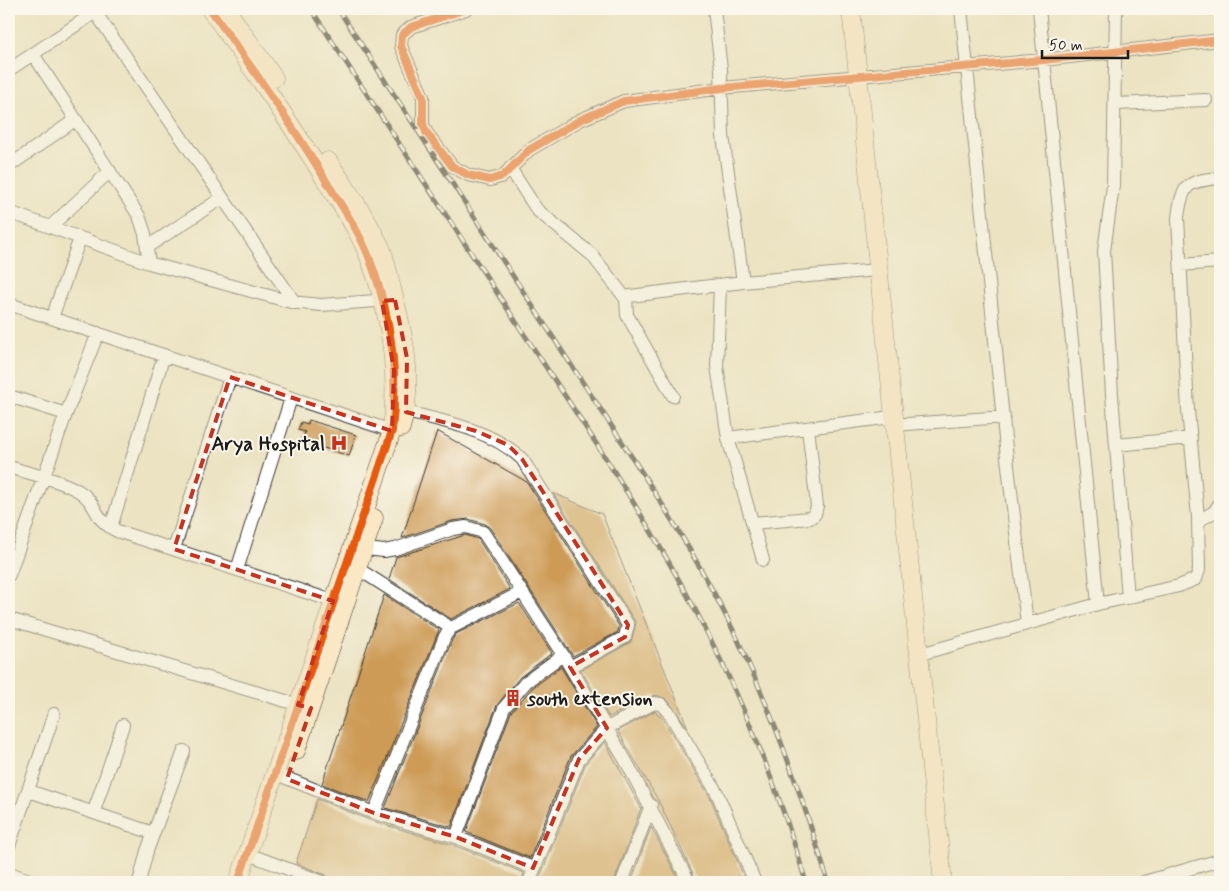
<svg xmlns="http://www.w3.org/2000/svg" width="1229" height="891" font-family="Mynerve,sans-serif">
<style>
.building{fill:#cd9b57}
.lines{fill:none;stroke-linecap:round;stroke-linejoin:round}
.street-casing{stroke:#3b3a35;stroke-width:14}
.secondary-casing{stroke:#3b3a35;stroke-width:19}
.street{stroke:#fff;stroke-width:12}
.secondary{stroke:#fae7c3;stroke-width:18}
.rail-casing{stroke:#1c1c1c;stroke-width:5}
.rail{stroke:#fbf7ec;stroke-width:3;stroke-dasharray:9;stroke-linecap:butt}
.cycleway-casing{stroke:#fbf7ec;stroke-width:11}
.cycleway{stroke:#e8590c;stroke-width:8}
.marked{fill:none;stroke:#c8321e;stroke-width:4;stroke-dasharray:10 6;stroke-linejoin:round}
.labels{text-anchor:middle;stroke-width:4;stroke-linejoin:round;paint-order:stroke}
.poi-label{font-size:20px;font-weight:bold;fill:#1c1c1c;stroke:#fbf7ec;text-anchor:end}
</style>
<rect width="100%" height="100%" fill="#fbf7ec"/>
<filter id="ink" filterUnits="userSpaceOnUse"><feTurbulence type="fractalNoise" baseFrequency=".02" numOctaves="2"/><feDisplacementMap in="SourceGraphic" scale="10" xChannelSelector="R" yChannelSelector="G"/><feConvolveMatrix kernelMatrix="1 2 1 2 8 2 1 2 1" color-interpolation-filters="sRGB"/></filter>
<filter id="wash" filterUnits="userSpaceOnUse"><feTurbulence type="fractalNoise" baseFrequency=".0096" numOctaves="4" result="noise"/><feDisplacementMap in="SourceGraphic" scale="20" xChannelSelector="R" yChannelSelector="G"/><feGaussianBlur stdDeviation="1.12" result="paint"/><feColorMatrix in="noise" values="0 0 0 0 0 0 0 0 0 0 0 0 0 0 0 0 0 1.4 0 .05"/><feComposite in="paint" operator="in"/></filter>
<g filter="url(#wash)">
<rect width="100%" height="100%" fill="#ece3c3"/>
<g id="blocks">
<path class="building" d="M309,420L356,435L349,456L302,441L305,432L298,430L301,422L308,424Z
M437,431L527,482L619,626L618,632L573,656L490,528L485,524L468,519L452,521L402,538Z
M553,493L602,514L688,728L667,699L655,695L609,717L581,670L631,642L636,623Z
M465,535L478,539L510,589L451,619L389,579L396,557Z
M384,595L439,630L369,802L322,784Z
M519,603L552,653L520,677L497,705L451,827L385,808L452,640L456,634Z
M561,667L597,727L571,756L530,858L466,832L511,712L532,688Z
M655,711L663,719L710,797L746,882H697L658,800L618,731Z
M605,742L641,808L614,882H538L586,763Z
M317,799L372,821L453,845L524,873L521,882H331L326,875L296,863Z
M651,827L680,882H631Z"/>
</g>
</g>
<g filter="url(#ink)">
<use href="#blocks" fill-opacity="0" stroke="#3b3a35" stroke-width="1"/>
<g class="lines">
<g class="street-casing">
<path id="street" d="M466,9L411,27L402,35L401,46L423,97V124L426,132L452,166L468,175L490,180L503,176L529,150L580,120L624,101L722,88L1043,60L1220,40
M714,9L721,69L723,136L743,282
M961,9L1007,458L1027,624
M1039,9L1098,604
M1116,9L1113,186L1104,251L1112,395L1128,598
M95,12L295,303
M33,54L139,216L145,234L149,263
M9,70L100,9
M1116,104L1206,100
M9,166L75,120
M510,168L537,210L592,255L626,299
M9,212L149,263L291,302L321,305L390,300
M50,227L110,171
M147,247L222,198
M1181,265L1220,262
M720,285L717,366L728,438L763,560
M9,304L392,431
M52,318L80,238
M9,396L66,414
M673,396L627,315L626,299L630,296L743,282L877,270
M398,410C441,421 489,428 522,459L628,625L625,637L570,667
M893,425L1004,417
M728,438L892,417
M1116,445L1191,438
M9,467C30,474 66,481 83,494C99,507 93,519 117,531L333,601
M1198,521L1214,512L1220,503
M752,523L810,518L815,514L817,506L808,428
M111,527L164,355
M357,548L384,551L395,549L453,529L466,527L483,532L563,655L627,763L689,882
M174,549L230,377
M352,565L451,628
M237,570L291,398
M9,575L66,414L98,333
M9,619L306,707
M917,655L1098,604L1179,586L1196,579L1199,570L1198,517L1188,410L1178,218C1182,184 1187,181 1220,178
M276,774L374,813L456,837L533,868
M29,791L153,833
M94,811L123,725
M374,813L445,636L451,628L522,592
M456,837L504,708L526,682L563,655
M9,846L54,714
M248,854L323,882
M9,873L35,882
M139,882L147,851L184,751
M529,882L579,759L607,728L654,703L661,704L670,714L717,793L755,882
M622,882L651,805
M1144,882L1220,860"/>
</g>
<g class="secondary-casing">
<path id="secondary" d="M210,9C251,66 292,124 328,184C343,208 359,231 369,257C390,312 399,372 392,431L238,882
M226,9L274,78
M851,9L943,882
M328,161C345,187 364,213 378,242C386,256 388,274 392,289C404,335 415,381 401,428
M296,751L374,518"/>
</g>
<use href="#street" class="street"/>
<use href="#secondary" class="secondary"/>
<g class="rail-casing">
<path id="rail" d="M311,9C381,116 452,223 522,331C573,408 625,485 671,566C728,665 774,773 806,882
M338,9C415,126 492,243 568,360C627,450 689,539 736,636C774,716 803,798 828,882"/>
</g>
<use href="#rail" class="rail"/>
<g class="cycleway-casing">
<path id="cycleway" d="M210,9C251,66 292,124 328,184C343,208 359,231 369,257C390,312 399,372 392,431L238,882
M466,9L411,27L402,35L401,46L423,97V124L426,132L452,166L468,175L490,180L503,176L529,150L580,120L624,101L722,88L1043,60L1220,40"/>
</g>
<use href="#cycleway" class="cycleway"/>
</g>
</g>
<path d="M0 0H1229V891H0ZM395,300L407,358L406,412L476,431L508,445L522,459L628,625L625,637L570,667L607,728L579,759L533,868L456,837L374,813L287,779L311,708L298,705L333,601L174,549L230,377L392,431L394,370L382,301Z" fill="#ece3c3" fill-opacity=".55" fill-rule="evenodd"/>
<path class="marked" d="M395,300L407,358L406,412L476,431L508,445L522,459L628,625L625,637L570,667L607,728L579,759L533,868L456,837L374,813L287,779L311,708L298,705L333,601L174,549L230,377L392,431L394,370L382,301Z"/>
<defs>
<g id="hospital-bare" transform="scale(1.35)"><path d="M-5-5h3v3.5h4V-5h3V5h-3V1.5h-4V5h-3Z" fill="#c8321e" stroke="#fbf7ec" stroke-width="2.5" paint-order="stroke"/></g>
<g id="building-bare" transform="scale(1.35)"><path d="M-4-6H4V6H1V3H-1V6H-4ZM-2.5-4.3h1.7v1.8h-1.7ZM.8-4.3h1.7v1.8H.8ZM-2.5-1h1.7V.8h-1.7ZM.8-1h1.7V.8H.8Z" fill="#c8321e" stroke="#fbf7ec" stroke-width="2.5" paint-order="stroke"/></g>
</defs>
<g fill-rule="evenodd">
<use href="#hospital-bare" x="339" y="443"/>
<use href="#building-bare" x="513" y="698"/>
</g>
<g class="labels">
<g class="poi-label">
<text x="325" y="450">Arya Hospital</text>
<text x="527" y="705" text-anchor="start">south extension</text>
</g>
</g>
<rect width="1229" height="891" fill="none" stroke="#fbf7ec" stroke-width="30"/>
<path d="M1042 50v8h86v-8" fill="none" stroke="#1c1c1c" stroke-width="2.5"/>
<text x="1049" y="50" font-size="15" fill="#1c1c1c" stroke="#fbf7ec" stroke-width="4" paint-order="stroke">50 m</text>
</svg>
